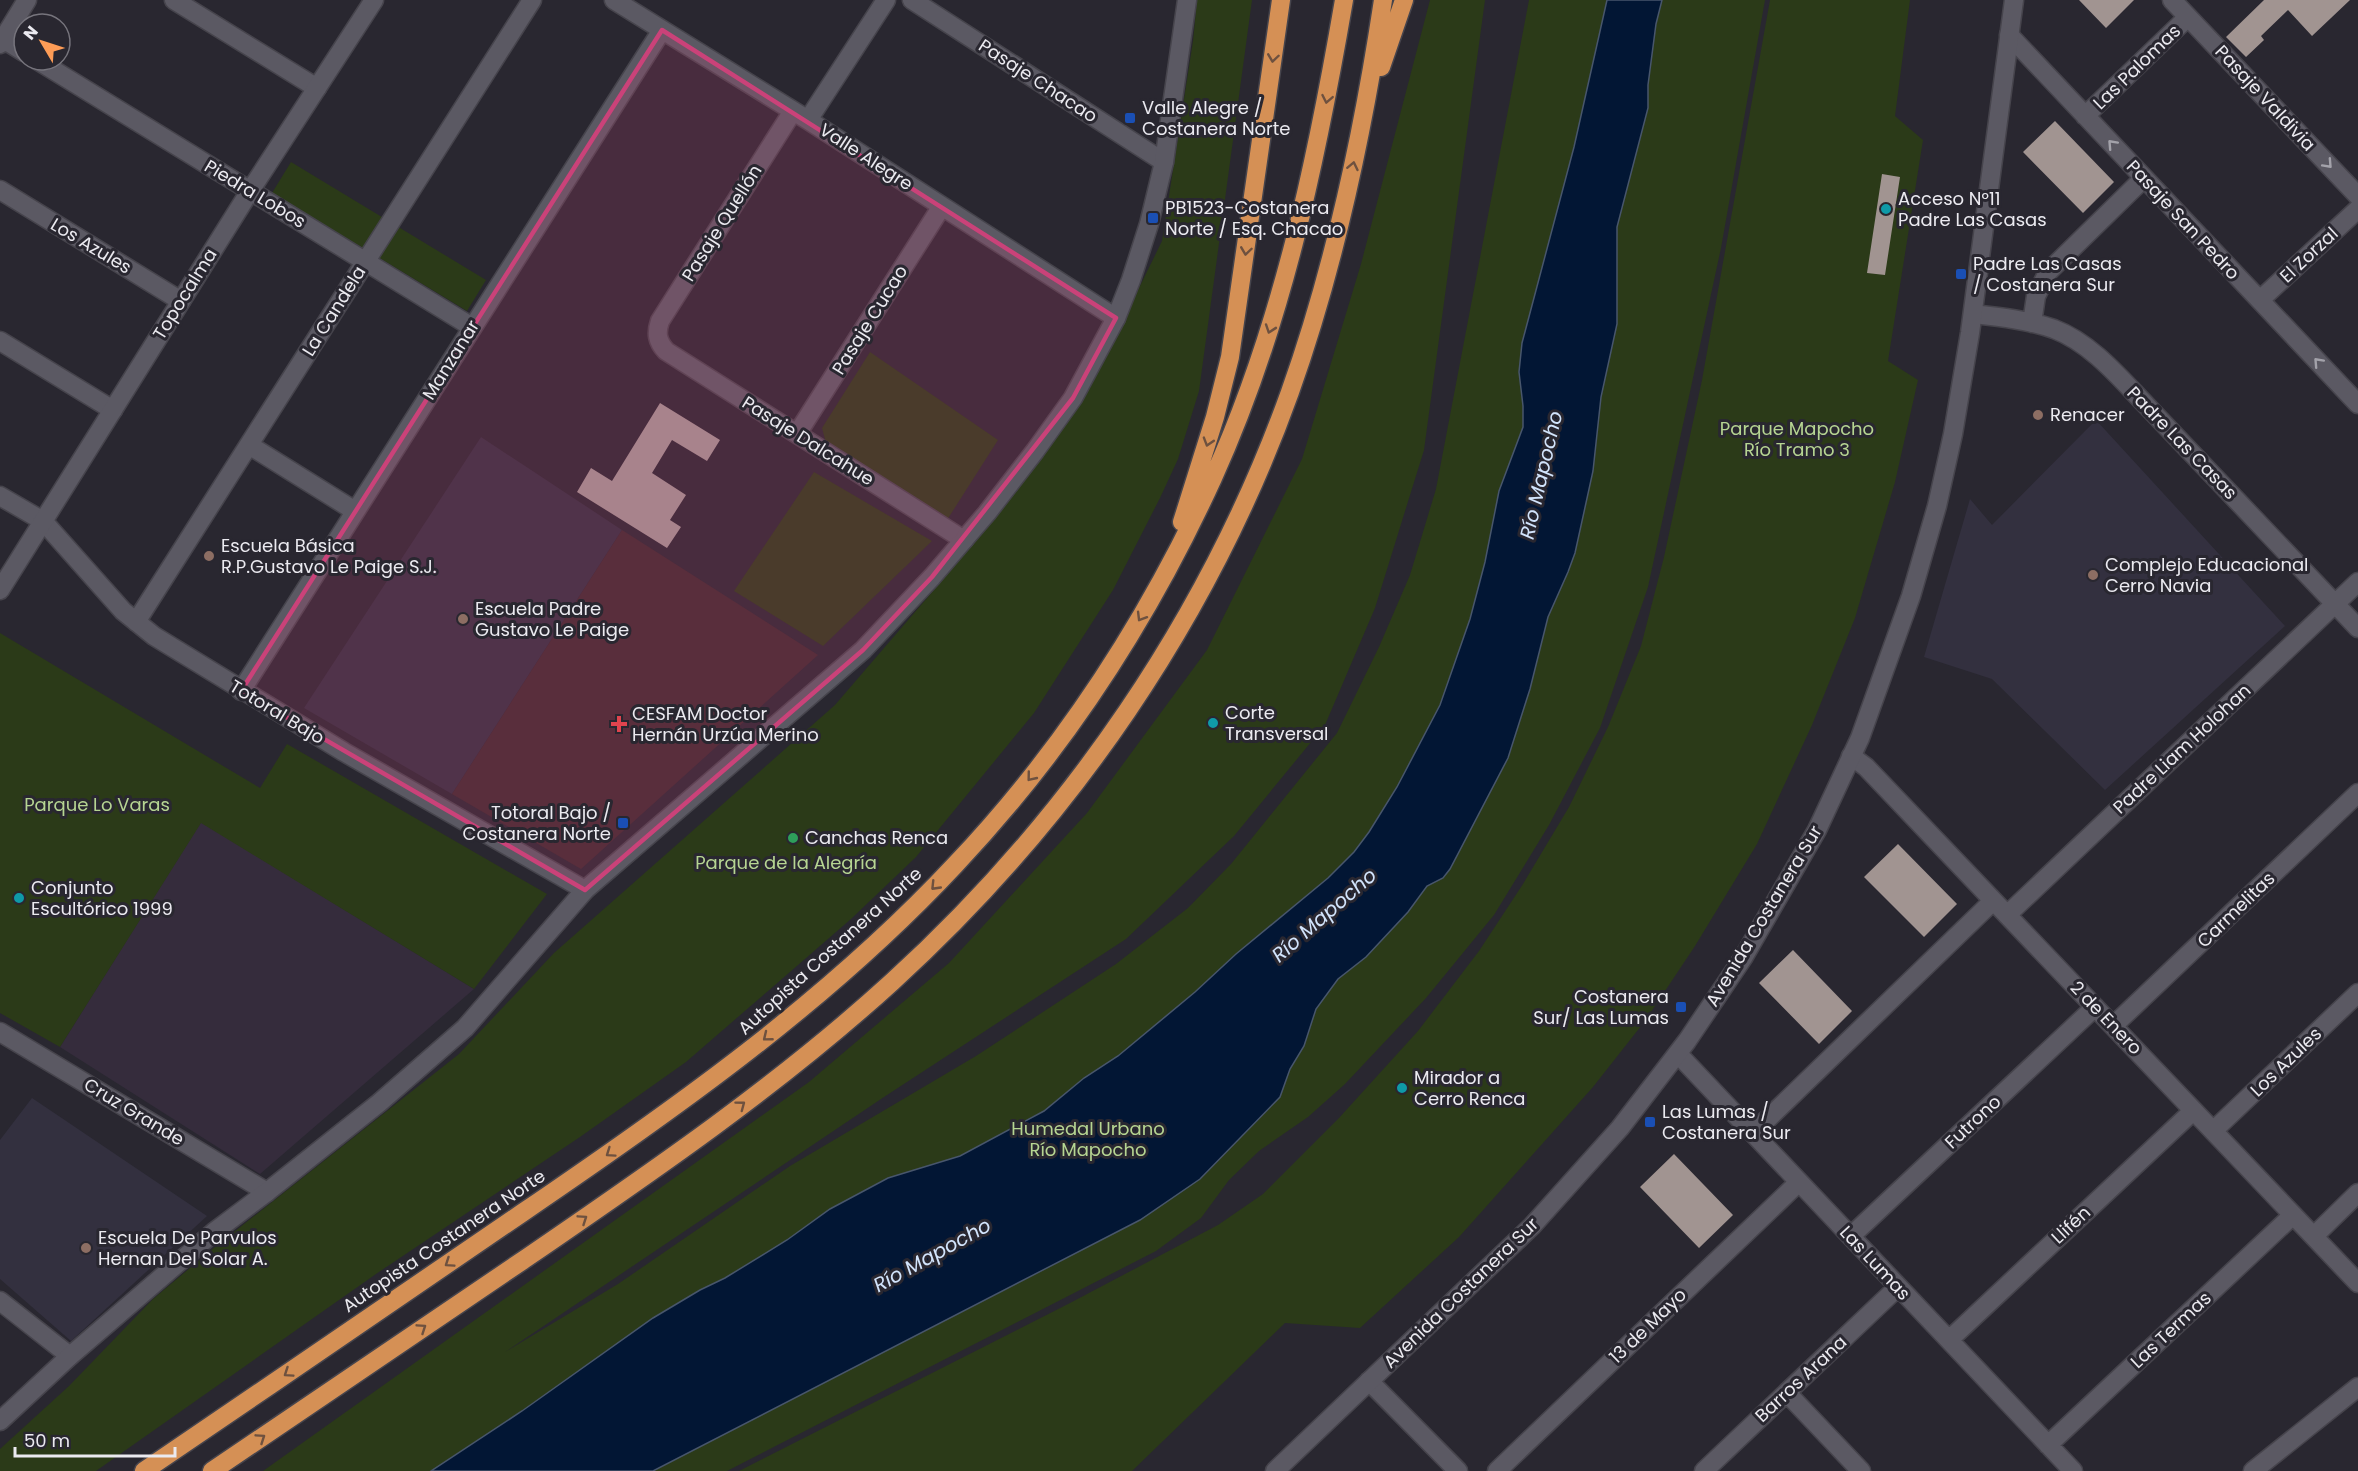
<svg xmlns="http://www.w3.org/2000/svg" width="2358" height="1471" font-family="Poppins,sans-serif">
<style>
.built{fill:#33303f}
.industrial{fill:#352c3c}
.medical{fill:#3e2a2d}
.green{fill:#2b3a18}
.water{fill:#021634;stroke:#48566c;stroke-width:1.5}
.building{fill:#a19491}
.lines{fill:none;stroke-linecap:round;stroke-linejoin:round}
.street-casing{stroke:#46444c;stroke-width:21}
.secondary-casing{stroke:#46444c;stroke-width:21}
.highway-casing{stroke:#46444c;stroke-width:21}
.street{stroke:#5b5963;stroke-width:18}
.secondary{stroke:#5b5963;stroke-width:18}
.highway{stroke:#d59055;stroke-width:18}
.oneway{stroke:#6e513f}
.oneway2{stroke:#a3a2aa}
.marked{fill:#ca4279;fill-opacity:0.2;stroke:#ca4279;stroke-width:4.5;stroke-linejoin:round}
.transit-dot{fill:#1a4fb4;stroke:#292730;stroke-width:2}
.culture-dot{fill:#0f9aa8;stroke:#292730;stroke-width:2}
.education-dot{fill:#8d6e63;stroke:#292730;stroke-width:2}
.health-dot{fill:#e0444e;stroke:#292730;stroke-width:2}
.leisure-dot{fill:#2e9e5b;stroke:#292730;stroke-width:2}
.labels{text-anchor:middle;stroke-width:6;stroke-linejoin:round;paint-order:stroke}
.street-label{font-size:18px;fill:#ebeaf0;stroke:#292730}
.poi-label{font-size:18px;fill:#ebeaf0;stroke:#292730;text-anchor:start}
.park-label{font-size:18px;fill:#b6d592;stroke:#292730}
.water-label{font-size:20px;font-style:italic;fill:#d2e4fc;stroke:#292730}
</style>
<rect width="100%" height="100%" fill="#292730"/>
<path class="built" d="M2096,420L2285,626L2105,790L1992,679L1924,657L1970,499L1992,525Z
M481,437L622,530L452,794L304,708Z
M32,1098L207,1216L71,1341L0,1279V1140Z"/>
<path class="industrial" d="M201,822L474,989L260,1174L60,1047Z"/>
<path class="medical" d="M622,530L818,655L581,869L452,794Z"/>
<path class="green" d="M1197,0H1252L1199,391L1178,459L1160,498L1113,590L1034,713L916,857L851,919L686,1062L580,1137L376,1274L96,1471H0V1449L69,1386L153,1299L215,1247L459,1054L554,953L835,705L983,533L1091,386L1162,241L1193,41Z
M1430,0H1485L1424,450L1375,608L1325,725L1234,836L1126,939L884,1097L505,1352L618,1284L790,1166L976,1056L1116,964L1188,908L1231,864L1337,733L1379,647L1410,575L1436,489L1529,0H1765L1721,248L1648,587L1600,728L1549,825L1494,915L1426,998L1345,1084L1308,1117L1259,1151L1229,1180L1201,1218L1156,1251L727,1471H263L809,1082L949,963L1087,813L1207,650L1302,459L1361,264Z
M1770,0H1910L1895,116L1923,140L1888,361L1918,380L1895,482L1855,618L1812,725L1757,844L1695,946L1645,1021L1593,1087L1459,1237L1360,1328L1285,1323L1132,1471H739L1070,1303L1218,1225L1263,1194L1339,1118L1418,1031L1479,951L1523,884L1569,807L1608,727L1641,646L1664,557L1702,380Z
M291,162L486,280L467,311L272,193Z
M870,352L998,440L947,520L826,443L822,428Z
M814,472L932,541L823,646L734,591Z
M0,633L260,788L287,744L547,894L474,989L201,823L60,1047L0,1013Z"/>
<path class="water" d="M1607,0H1662L1656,24L1648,85V108L1617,227V324L1601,397L1593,471L1575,553L1568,572L1548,617L1530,689L1508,758L1450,869L1443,878L1427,886L1408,912L1366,957L1338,979L1316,1009L1304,1046L1290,1069L1280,1097L1200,1179L1140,1220L653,1471H431L522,1411L653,1318L700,1290L725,1278L787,1240L830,1209L888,1178L960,1156L1044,1111L1084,1078L1118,1056L1195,992L1236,954L1328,878L1354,852L1369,832L1397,787L1440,705L1470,619L1485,562L1499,491L1523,427V406L1519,372L1522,343L1574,147Z"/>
<path class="building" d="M2079,0H2134L2106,28Z
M2264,0H2350L2312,36L2288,10L2261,36L2264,40L2246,57L2226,37Z
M2055,121L2114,182L2083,213L2023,152Z
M1882,174L1900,177L1885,275L1867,273Z
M660,403L720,440L707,461L672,440L652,473L686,495L670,520L681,527L667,548L577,492L591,468L612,481Z
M1898,844L1957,904L1924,937L1864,877Z
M1793,950L1852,1011L1819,1044L1759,983Z
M1674,1154L1733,1215L1699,1248L1640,1187Z"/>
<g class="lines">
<g class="street-casing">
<path id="street" d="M174,0L317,88
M614,0L808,120L1116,318
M912,0L1164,162
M2172,0L2358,196
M2009,35L2358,404
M0,37L24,52
M0,44L27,0
M37,60L472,327
M793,111L660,321C656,333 657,341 666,351L964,540
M2085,116L2188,17
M808,120L886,0
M0,190L181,301
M2260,300L2358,209
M1973,314C2000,317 2028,320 2054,329C2091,343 2120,378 2146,405L2358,628
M2032,323L2036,296L2048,272L2144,178
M0,341L113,410
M797,434L942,206
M249,445L355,511
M0,496L43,521L123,611L154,636L344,752L585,890
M136,622L532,0
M241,691L662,30
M1851,756L1866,767L2358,1283
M2007,915L2358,582
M2113,1026L2358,793
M0,1032L267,1192
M1678,1054L2073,1471
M2213,1131L2358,993
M1753,1133L1993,901
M1851,1236L2095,1007
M2314,1236L2358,1193
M0,1301L70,1356
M1949,1340L2193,1111
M1369,1381L1458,1471
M1787,1393L1861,1471
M2048,1445L2293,1215
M1497,1471L1799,1182
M1704,1471L1898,1287
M2253,1471L2358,1387"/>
</g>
<g class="secondary-casing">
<path id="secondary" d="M0,590L250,191L374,0
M0,1421L70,1356L214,1232L267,1192L379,1103L465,1028L585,890L863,650L932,577L987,513L1035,451L1073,398L1116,318L1131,280L1149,224L1164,162L1187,0
M1275,1471L1532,1226L1620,1128L1687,1041L1743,958L1817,830L1860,738L1911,596L1937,506L1953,434L1970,333L2014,0"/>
</g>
<g class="highway-casing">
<path id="highway" d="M1381,67L1404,0
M1182,522L1215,417L1230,357L1281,0
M144,1471C270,1385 396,1300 522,1213C675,1109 828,1001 955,865C1062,752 1148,620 1213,478C1282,326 1316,163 1344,0
M212,1471C316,1401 419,1331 522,1261C649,1174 778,1086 892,982C1069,821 1209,618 1290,392C1335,266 1363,133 1383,0"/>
</g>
<use href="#street" class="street"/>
<use href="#secondary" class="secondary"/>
<use href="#highway" class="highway"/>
</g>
<defs><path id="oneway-chevron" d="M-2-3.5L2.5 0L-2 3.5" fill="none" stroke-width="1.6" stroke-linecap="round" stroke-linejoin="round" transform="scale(1.5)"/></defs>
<g class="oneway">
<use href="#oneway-chevron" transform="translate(1273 58) rotate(98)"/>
<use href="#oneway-chevron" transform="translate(1327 99) rotate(101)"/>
<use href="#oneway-chevron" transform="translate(1353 166) rotate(-78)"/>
<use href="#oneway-chevron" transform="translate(1246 251) rotate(98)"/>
<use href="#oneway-chevron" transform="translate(1270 329) rotate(109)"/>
<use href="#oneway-chevron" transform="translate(1208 442) rotate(107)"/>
<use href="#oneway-chevron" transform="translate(1141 617) rotate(121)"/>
<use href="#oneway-chevron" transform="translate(1031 777) rotate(129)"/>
<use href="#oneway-chevron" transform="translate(935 886) rotate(134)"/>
<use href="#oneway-chevron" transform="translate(767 1037) rotate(141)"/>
<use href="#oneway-chevron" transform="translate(741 1105) rotate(-37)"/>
<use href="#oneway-chevron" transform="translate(610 1153) rotate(145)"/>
<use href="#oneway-chevron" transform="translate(583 1219) rotate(-34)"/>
<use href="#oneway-chevron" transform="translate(449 1263) rotate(146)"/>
<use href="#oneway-chevron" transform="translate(422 1328) rotate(-34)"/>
<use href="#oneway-chevron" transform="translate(288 1373) rotate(146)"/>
<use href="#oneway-chevron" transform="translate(261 1438) rotate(-34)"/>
</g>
<g class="oneway2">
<use href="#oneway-chevron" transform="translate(2112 144) rotate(-133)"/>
<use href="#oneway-chevron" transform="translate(2328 164) rotate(47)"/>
<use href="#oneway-chevron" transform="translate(2318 362) rotate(-133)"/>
</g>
<path class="marked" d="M662,30L1116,318L1073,398L932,577L863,650L585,890L241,691Z"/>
<g class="transit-dot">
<rect x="1124" y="112" width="12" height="12" rx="3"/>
<rect x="1147" y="212" width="12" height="12" rx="3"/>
<rect x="1955" y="268" width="12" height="12" rx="3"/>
<rect x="617" y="817" width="12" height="12" rx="3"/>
<rect x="1675" y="1001" width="12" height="12" rx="3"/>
<rect x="1644" y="1116" width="12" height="12" rx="3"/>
</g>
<g class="culture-dot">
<circle cx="1886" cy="209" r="6"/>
<circle cx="1213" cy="723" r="6"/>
<circle cx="19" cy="898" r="6"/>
<circle cx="1402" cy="1088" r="6"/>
</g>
<g class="education-dot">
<circle cx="2038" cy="415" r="6"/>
<circle cx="209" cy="556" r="6"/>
<circle cx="2093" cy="575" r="6"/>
<circle cx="463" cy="619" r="6"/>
<circle cx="86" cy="1248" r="6"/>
</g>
<path class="health-dot" d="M616 715h6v6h6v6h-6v6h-6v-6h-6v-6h6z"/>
<circle class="leisure-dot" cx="793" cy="838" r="6"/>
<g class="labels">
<g class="street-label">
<text transform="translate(2137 67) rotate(-44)" y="6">Las Palomas</text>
<text transform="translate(1038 81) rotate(33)" y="6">Pasaje Chacao</text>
<text transform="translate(2265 98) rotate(47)" y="6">Pasaje Valdivia</text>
<text transform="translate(866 157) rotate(33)" y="6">Valle Alegre</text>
<text transform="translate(255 194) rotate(31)" y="6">Piedra Lobos</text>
<text transform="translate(2183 220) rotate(47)" y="6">Pasaje San Pedro</text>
<text transform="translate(722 223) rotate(-58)" y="6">Pasaje Quellón</text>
<text transform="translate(91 246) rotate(31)" y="6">Los Azules</text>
<text transform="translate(2309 255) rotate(-43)" y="6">El Zorzal</text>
<text transform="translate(185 294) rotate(-58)" y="6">Topocalma</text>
<text transform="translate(334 311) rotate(-58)" y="6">La Candela</text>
<text transform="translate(870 320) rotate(-58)" y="6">Pasaje Cucao</text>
<text transform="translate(451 360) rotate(-58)" y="6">Manzanar</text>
<text transform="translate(808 441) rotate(32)" y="6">Pasaje Dalcahue</text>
<text transform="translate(2182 443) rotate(46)" y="6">Padre Las Casas</text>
<text transform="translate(277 712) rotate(31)" y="6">Totoral Bajo</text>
<text transform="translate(2182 749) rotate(-43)" y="6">Padre Liam Holohan</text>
<text transform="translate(2236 910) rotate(-44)" y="6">Carmelitas</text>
<text transform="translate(1764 916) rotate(-59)" y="6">Avenida Costanera Sur</text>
<text transform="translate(830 951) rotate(-42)" y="6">Autopista Costanera Norte</text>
<text transform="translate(2106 1018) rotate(46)" y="6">2 de Enero</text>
<text transform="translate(2286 1062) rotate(-44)" y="6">Los Azules</text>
<text transform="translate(134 1112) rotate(31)" y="6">Cruz Grande</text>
<text transform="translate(1973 1122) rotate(-43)" y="6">Futrono</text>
<text transform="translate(2071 1225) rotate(-43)" y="6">Llifén</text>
<text transform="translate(444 1241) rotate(-34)" y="6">Autopista Costanera Norte</text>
<text transform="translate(1875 1263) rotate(47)" y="6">Las Lumas</text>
<text transform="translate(1461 1293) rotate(-44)" y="6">Avenida Costanera Sur</text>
<text transform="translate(1648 1326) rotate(-44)" y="6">13 de Mayo</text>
<text transform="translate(2171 1330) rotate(-43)" y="6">Las Termas</text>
<text transform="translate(1801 1379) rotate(-43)" y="6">Barros Arana</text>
</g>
<g class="poi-label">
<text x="1142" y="114">Valle Alegre /<tspan x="1142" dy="21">Costanera Norte</tspan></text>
<text x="1898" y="205">Acceso N°11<tspan x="1898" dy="21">Padre Las Casas</tspan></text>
<text x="1165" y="214">PB1523-Costanera<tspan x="1165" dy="21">Norte / Esq. Chacao</tspan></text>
<text x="1973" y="270">Padre Las Casas<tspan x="1973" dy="21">/ Costanera Sur</tspan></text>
<text x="2050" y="421">Renacer</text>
<text x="221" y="552">Escuela Básica<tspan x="221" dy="21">R.P.Gustavo Le Paige S.J.</tspan></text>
<text x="2105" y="571">Complejo Educacional<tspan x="2105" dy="21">Cerro Navia</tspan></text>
<text x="475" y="615">Escuela Padre<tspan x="475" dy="21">Gustavo Le Paige</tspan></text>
<text x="1225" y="719">Corte<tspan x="1225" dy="21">Transversal</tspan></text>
<text x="632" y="720">CESFAM Doctor<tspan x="632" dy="21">Hernán Urzúa Merino</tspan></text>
<text x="611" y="819" text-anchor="end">Totoral Bajo /<tspan x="611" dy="21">Costanera Norte</tspan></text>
<text x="805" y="844">Canchas Renca</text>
<text x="31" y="894">Conjunto<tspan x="31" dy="21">Escultórico 1999</tspan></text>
<text x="1669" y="1003" text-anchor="end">Costanera<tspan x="1669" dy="21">Sur/ Las Lumas</tspan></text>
<text x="1414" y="1084">Mirador a<tspan x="1414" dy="21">Cerro Renca</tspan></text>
<text x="1662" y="1118">Las Lumas /<tspan x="1662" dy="21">Costanera Sur</tspan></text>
<text x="98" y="1244">Escuela De Parvulos<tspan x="98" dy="21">Hernan Del Solar A.</tspan></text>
</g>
<g class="park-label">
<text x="1797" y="435">Parque Mapocho<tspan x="1797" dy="21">Río Tramo 3</tspan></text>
<text x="97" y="811">Parque Lo Varas</text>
<text x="786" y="869">Parque de la Alegría</text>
<text x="1088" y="1135">Humedal Urbano<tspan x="1088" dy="21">Río Mapocho</tspan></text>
</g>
<g class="water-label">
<text transform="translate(1541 475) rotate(-77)" y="7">Río Mapocho</text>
<text transform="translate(1324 915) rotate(-41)" y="7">Río Mapocho</text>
<text transform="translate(932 1255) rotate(-29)" y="7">Río Mapocho</text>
</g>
</g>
<g transform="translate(42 42) rotate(309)"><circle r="28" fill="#292730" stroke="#77757d" stroke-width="1.5"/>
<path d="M0-4.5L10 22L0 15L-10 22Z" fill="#fd9c56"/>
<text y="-9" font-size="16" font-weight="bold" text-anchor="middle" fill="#ebeaf0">N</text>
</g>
<path d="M15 1447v9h160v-9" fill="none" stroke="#ebeaf0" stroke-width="3"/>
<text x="24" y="1447" font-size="18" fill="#ebeaf0" stroke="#292730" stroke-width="4.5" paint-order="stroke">50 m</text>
</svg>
